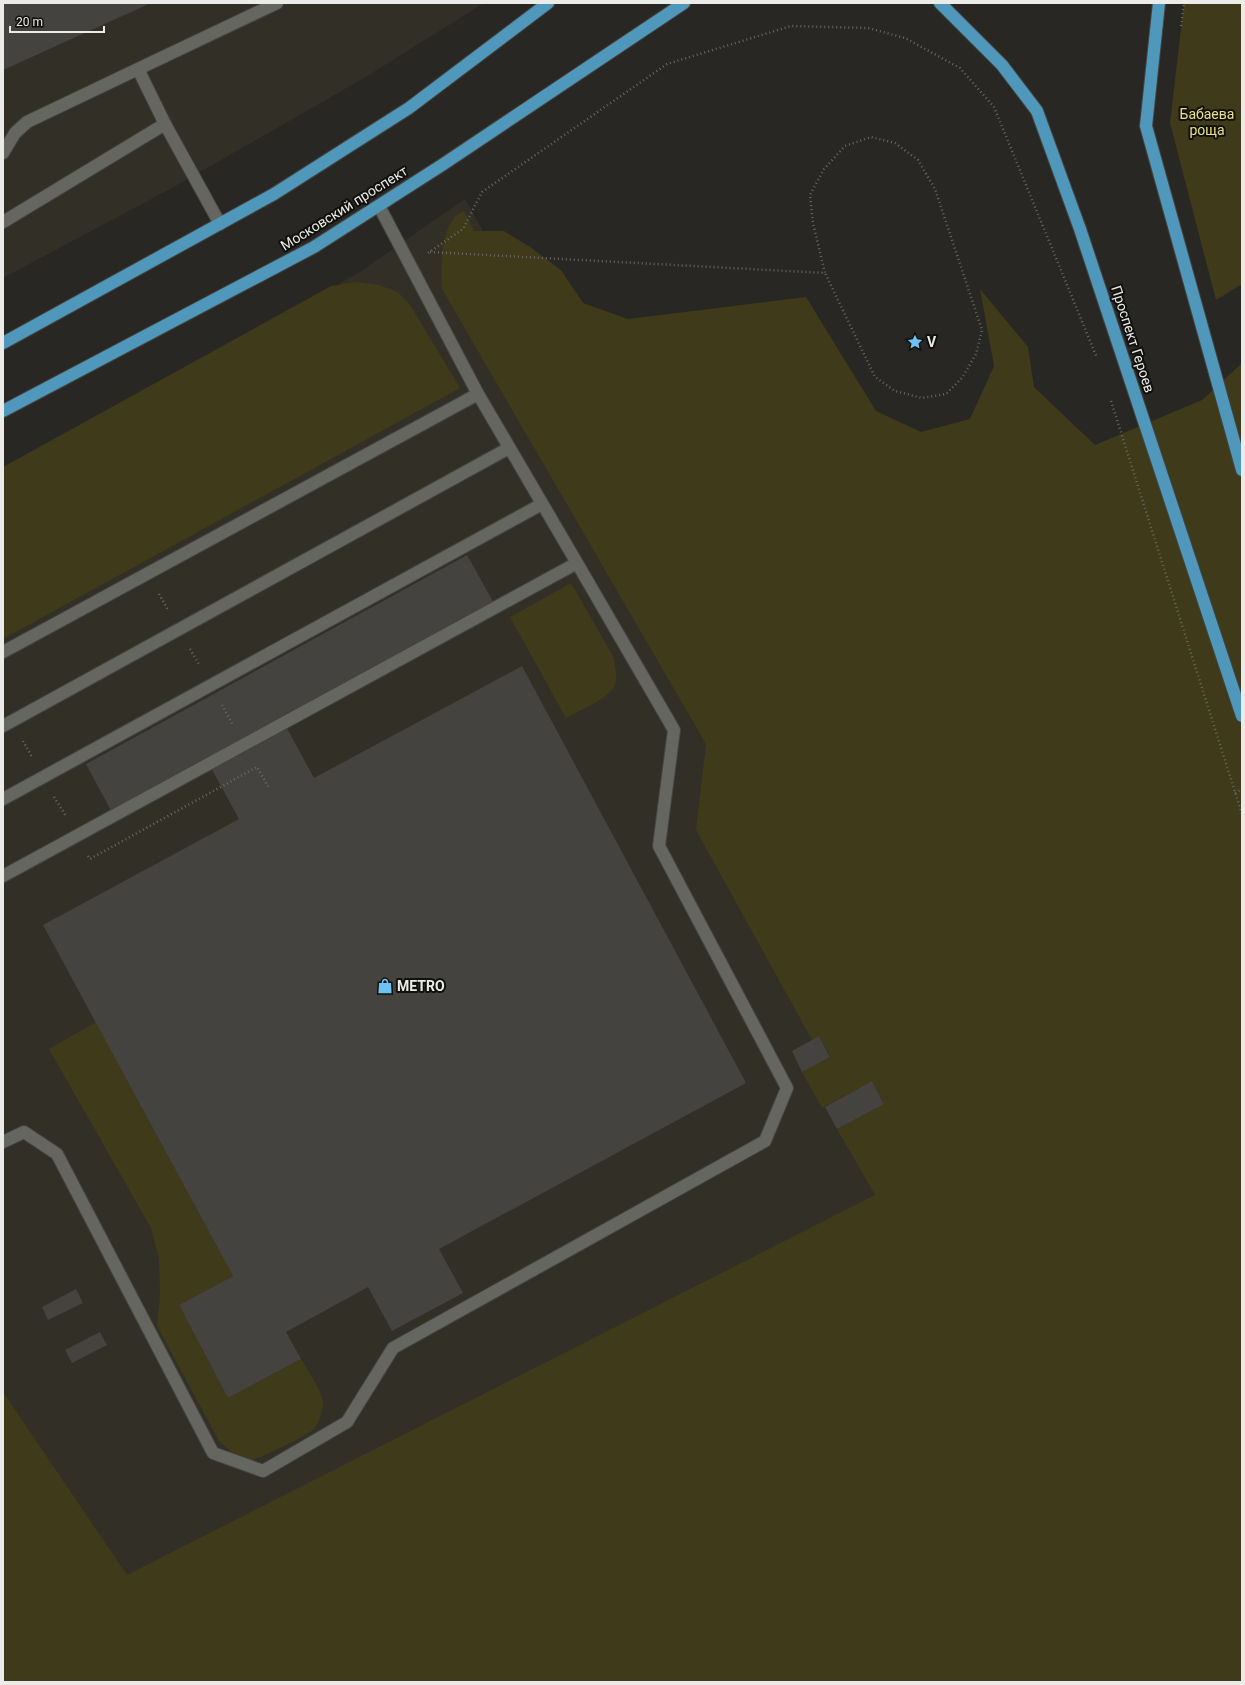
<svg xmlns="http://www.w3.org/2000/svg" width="1245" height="1685" font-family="Roboto,sans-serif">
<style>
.built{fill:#323026}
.green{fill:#3e3a1a}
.building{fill:#44433f}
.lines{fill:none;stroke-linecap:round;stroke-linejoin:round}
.lane-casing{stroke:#454541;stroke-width:14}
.primary-casing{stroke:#454541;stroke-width:14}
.path{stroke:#686764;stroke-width:2.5;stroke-dasharray:1 3;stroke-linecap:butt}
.lane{stroke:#666661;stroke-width:12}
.primary{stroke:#4f98bb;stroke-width:12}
.labels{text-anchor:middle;stroke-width:4;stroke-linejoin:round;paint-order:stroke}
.park-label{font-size:14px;fill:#ebe086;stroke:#10100e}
.street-label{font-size:14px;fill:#ebebe8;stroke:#10100e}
.poi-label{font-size:14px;font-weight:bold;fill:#ebebe8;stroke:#10100e;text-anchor:start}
</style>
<rect width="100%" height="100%" fill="#282723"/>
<path class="built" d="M3,3H484L364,78L172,188L3,278Z
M465,199L989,1139L121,1585L3,1395V472L360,272Z"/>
<path class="green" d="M1184,3H1242V284L1216,300L1170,123Z
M464,211L474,231H504L530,247L561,270L583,303L628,319L806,297L876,411L921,432L970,419L994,366L980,289L1028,347L1034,387L1095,445L1202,400L1242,363V1682H3V1392L127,1575L875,1195L837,1129L884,1103L872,1081L822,1108L802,1072L830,1056L819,1036L812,1040L696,830L706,744L442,289C441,269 440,235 454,218C456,215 461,213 464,211Z
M356,282L379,285L398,292L410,305L460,388L3,639V467L331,286Z
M571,583L613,656C615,665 618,676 615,685C609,699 580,710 566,718L510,617Z
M96,1022L233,1276L179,1305L228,1398L301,1359C308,1371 322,1390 323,1403C323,1410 319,1423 314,1429C308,1435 258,1460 250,1460C237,1460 228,1449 219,1441L157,1326L160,1295L159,1258L151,1228L49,1049Z"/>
<path class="building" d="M3,3H151L3,70Z
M467,555L496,607L284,723L314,778L522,666L746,1083L439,1249L463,1293L392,1331L368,1287L286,1332L301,1359L228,1398L179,1305L233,1276L43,925L239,819L209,764L114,816L86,764Z
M819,1036L830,1057L802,1072L792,1051Z
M872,1081L884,1104L837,1129L825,1107Z
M76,1289L83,1303L48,1320L42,1307Z
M100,1332L107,1345L72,1363L65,1350Z"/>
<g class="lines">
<g class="lane-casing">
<path id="lane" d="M138,69L277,3
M165,124L220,224
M3,153L15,133L27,122L138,69L165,124L3,222
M3,652L478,394
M3,726L509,448
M3,799L542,504
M3,876L577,563L478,394L379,206
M3,1142L24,1132L57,1154L213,1453L263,1471L347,1422L393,1348L765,1141L787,1088L659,846L674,730L577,563"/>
</g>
<g class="primary-casing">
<path id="primary" d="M940,3L1002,65L1037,111L1080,229L1242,716
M1159,3L1146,126L1242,470
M3,343L274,194L409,108L548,3
M3,411L314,247L442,165L684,3"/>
</g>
<path class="path" d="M1181,26L1184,3
M430,252L825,273L813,223L810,195L824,169L845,146L871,137L895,143L918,160L935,189L982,330L976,354L962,378L946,394L922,398L895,391L875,377L825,273
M428,253L463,229L482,192L667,64L791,26L868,28L905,38L960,68L994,107L1097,358
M1111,401L1242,814
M159,594L168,610
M190,649L200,666
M222,705L233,725
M23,741L32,757
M1235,793L1242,789
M54,797L66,816
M88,856L90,859L257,767L269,788"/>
<use href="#lane" class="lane"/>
<use href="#primary" class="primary"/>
</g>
<defs>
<g id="sight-bare" transform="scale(1.2)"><path d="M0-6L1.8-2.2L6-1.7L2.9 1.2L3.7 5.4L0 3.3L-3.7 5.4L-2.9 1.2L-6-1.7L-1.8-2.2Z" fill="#6dc2f3" stroke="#10100e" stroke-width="2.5" paint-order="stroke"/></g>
<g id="shop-bare" transform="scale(1.2)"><path d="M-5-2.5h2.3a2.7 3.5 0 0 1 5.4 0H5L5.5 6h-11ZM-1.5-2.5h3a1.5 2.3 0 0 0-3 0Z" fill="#6dc2f3" stroke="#10100e" stroke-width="2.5" paint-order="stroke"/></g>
</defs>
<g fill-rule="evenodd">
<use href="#sight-bare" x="915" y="342"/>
<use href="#shop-bare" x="385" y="986"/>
</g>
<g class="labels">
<g class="park-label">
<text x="1207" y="119">Бабаева<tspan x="1207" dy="16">роща</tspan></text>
</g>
<g class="street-label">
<text transform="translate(344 208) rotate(-32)" y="5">Московский проспект</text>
<text transform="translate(1133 339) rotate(72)" y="5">Проспект Героев</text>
</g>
<g class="poi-label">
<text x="927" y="347">V</text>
<text x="397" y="991">METRO</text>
</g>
</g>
<rect width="1245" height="1685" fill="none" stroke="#ebebe8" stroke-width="8"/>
<path d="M10 26v6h94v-6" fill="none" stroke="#ebebe8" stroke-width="2"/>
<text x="16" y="26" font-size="12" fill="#ebebe8" stroke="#10100e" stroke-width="3" paint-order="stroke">20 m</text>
</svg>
